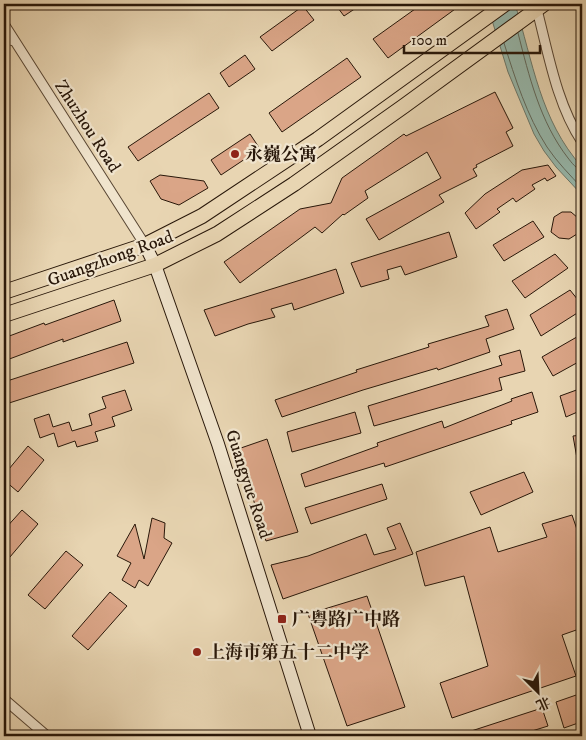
<svg xmlns="http://www.w3.org/2000/svg" width="586" height="740" font-family="'IM FELL DW Pica','Noto Serif SC',serif">
<style>
.water{fill:#97b9ad;stroke:#6b786b}
.lines{fill:none;stroke-linecap:round;stroke-linejoin:round}
.shore{stroke:#60685b;stroke-width:1}
.building{fill:#daa587;stroke:#281709}
.lane-casing{stroke:#584633;stroke-width:6}
.street-casing{stroke:#584633;stroke-width:11}
.secondary-casing{stroke:#281709;stroke-width:14}
.primary-casing{stroke:#281709;stroke-width:16}
.lane{stroke:#f0e4cd;stroke-width:4.5}
.street{stroke:#f0e4cd;stroke-width:9}
.secondary{stroke:#f0e4cd;stroke-width:12}
.primary{stroke:#e8d5b2;stroke-width:14}
.poi-dot{fill:#8f2418;stroke:#f0e4cd;stroke-width:2}
.labels{text-anchor:middle;stroke-width:4.5;stroke-linejoin:round;paint-order:stroke}
.street-label{font-size:18px;fill:#281709;stroke:#f0e4cd}
.poi-label{font-size:18px;font-weight:bold;fill:#281709;stroke:#f0e4cd;text-anchor:start}
</style>
<rect width="100%" height="100%" fill="#e8d5b2"/>
<filter id="stains"><feTurbulence type="fractalNoise" baseFrequency=".004" numOctaves="4"/><feColorMatrix values="0 0 0 0 .2 0 0 0 0 .09 0 0 0 0 .02 0 0 0 .5 -.17"/></filter>
<radialGradient id="worn" r=".72"><stop offset=".6" stop-color="#630" stop-opacity="0"/><stop offset="1" stop-color="#630" stop-opacity=".3"/></radialGradient>
<path class="water" d="M487,4H515C533,62 540,120 582,167V195L556,167L544,151L534,134L508,72Z"/>
<g class="lines">
<path class="shore" d="M518,33C529,76 540,122 568,158C572,163 576,169 582,170
M504,43C515,78 527,116 547,147C557,162 570,175 582,188"/>
</g>
<path class="building" d="M335,4H362L344,16Z
M422,4H462L388,58L373,39Z
M303,6L314,20L272,51L260,37Z
M245,55L255,69L229,87L220,73Z
M347,58L361,77L282,132L269,113Z
M495,92L513,128L506,132L513,146L476,165L477,167L473,169L477,176L439,195L444,202L379,240L366,219L441,178L427,152L365,191L368,198L344,215L343,214L322,233L315,227L240,283L224,262L300,209L331,203L342,178L404,134L406,136Z
M209,93L219,108L138,161L128,147Z
M250,134L260,149L221,175L211,160Z
M548,165L556,176L547,181L545,178L532,185L535,189L516,202L513,198L497,209L500,212L476,229L465,213L485,194L522,170Z
M160,175L204,181L208,188L179,205L161,199L150,181Z
M562,212H571L578,218L580,222L579,230L577,234L569,239L559,238L551,232L554,217Z
M533,221L544,237L504,261L493,245Z
M449,232L457,257L405,275L401,266L387,270L389,279L361,287L351,263Z
M555,254L568,268L525,298L512,281Z
M336,269L344,293L294,310L292,303L271,309L275,317L248,324L215,336L204,310Z
M570,290L582,305V310L541,336L530,315Z
M114,300L121,321L63,342V339L4,361V338L44,323L45,325Z
M507,309L514,329L486,339L490,352L438,370L437,368L363,390L282,417L275,400L357,372L356,370L429,347L428,344L489,326L485,316Z
M582,334V360L553,376L542,357Z
M127,342L134,363L6,404L4,395V382Z
M520,350L525,371L499,378L502,390L374,426L368,406L502,365L499,356Z
M582,388V410L566,417L560,396Z
M125,390L132,410L112,417L115,426L95,432L98,441L77,447L75,441L58,447L54,433L40,438L34,419L49,414L53,427L69,422L72,431L92,425L89,414L106,408L102,397Z
M532,392L538,412L511,421L512,424L385,467L384,463L305,487L301,474L378,446L377,443L442,421L444,428L512,401L511,399Z
M355,412L361,433L292,452L287,432Z
M582,435V464H578L573,436Z
M267,439L298,532L266,541L238,449Z
M28,446L44,460L18,492L4,480V475Z
M524,472L533,492L481,515L470,492Z
M382,484L387,499L311,524L305,508Z
M22,510L38,524L4,564V530Z
M572,515L582,544V628L562,635L576,676L452,718L440,683L488,666L464,576L425,586L416,552L490,527L498,552L547,537L542,524Z
M152,518L165,523L164,538L172,543L148,586L139,580L135,588L122,580L131,563L117,556L135,524L144,559Z
M400,523L413,554L283,599L271,565L308,556L366,534L374,555L396,549L387,528Z
M66,551L83,565L45,609L28,595Z
M110,592L127,606L88,650L72,636Z
M367,596L405,707L347,726L308,614Z
M582,693V717L580,718L581,722L564,728L556,702Z
M542,708L548,726L516,736H459V735Z"/>
<g class="lines">
<g class="lane-casing">
<path id="lane" d="M4,42L15,43"/>
</g>
<g class="street-casing">
<path id="street" d="M536,6C548,51 556,103 582,142
M4,24L145,245
M4,699L47,736"/>
</g>
<g class="secondary-casing">
<path id="secondary" d="M145,245L155,265L218,444L310,736"/>
</g>
<g class="primary-casing">
<path id="primary" d="M4,292L145,245L202,216L318,139L505,4
M4,315L155,265L217,234L294,184L404,106L544,4"/>
</g>
<use href="#lane" class="lane"/>
<use href="#street" class="street"/>
<use href="#secondary" class="secondary"/>
<use href="#primary" class="primary"/>
</g>
<g class="poi-dot">
<circle cx="235" cy="154" r="5"/>
<rect x="277" y="614" width="10" height="10" rx="2.5"/>
<circle cx="197" cy="652" r="5"/>
</g>
<g class="labels">
<g class="street-label">
<text transform="translate(88 126) rotate(57)" y="6">Zhuzhou Road</text>
<text transform="translate(110 258) rotate(-20)" y="6">Guangzhong Road</text>
<text transform="translate(249 484) rotate(72)" y="6">Guangyue Road</text>
</g>
<g class="poi-label">
<text x="245" y="160">永巍公寓</text>
<text x="292" y="625">广粤路广中路</text>
<text x="207" y="658">上海市第五十二中学</text>
</g>
</g>
<rect width="586" height="740" fill="none" stroke="#e8d5b2" stroke-width="20"/>
<rect x="5" y="5" width="576" height="730" fill="none" stroke="#281709" stroke-width="2.5"/>
<rect x="10" y="10" width="566" height="720" fill="none" stroke="#281709"/>
<g transform="translate(538 692) rotate(156)" stroke="#f0e4cd" stroke-width="4" paint-order="stroke">
<path d="M0-4L9 19L0 12L-9 19Z" fill="#281709"/>
<text y="-8" font-size="14" font-weight="bold" text-anchor="middle" fill="#281709">北</text>
</g>
<path d="M404 45v8h136v-8" fill="none" stroke="#281709" stroke-width="2.5"/>
<text x="411" y="45" font-size="15" fill="#281709" stroke="#f0e4cd" stroke-width="4" paint-order="stroke">100 m</text>
<rect width="100%" height="100%" filter="url(#stains)"/>
<rect width="100%" height="100%" fill="url(#worn)"/>
</svg>
